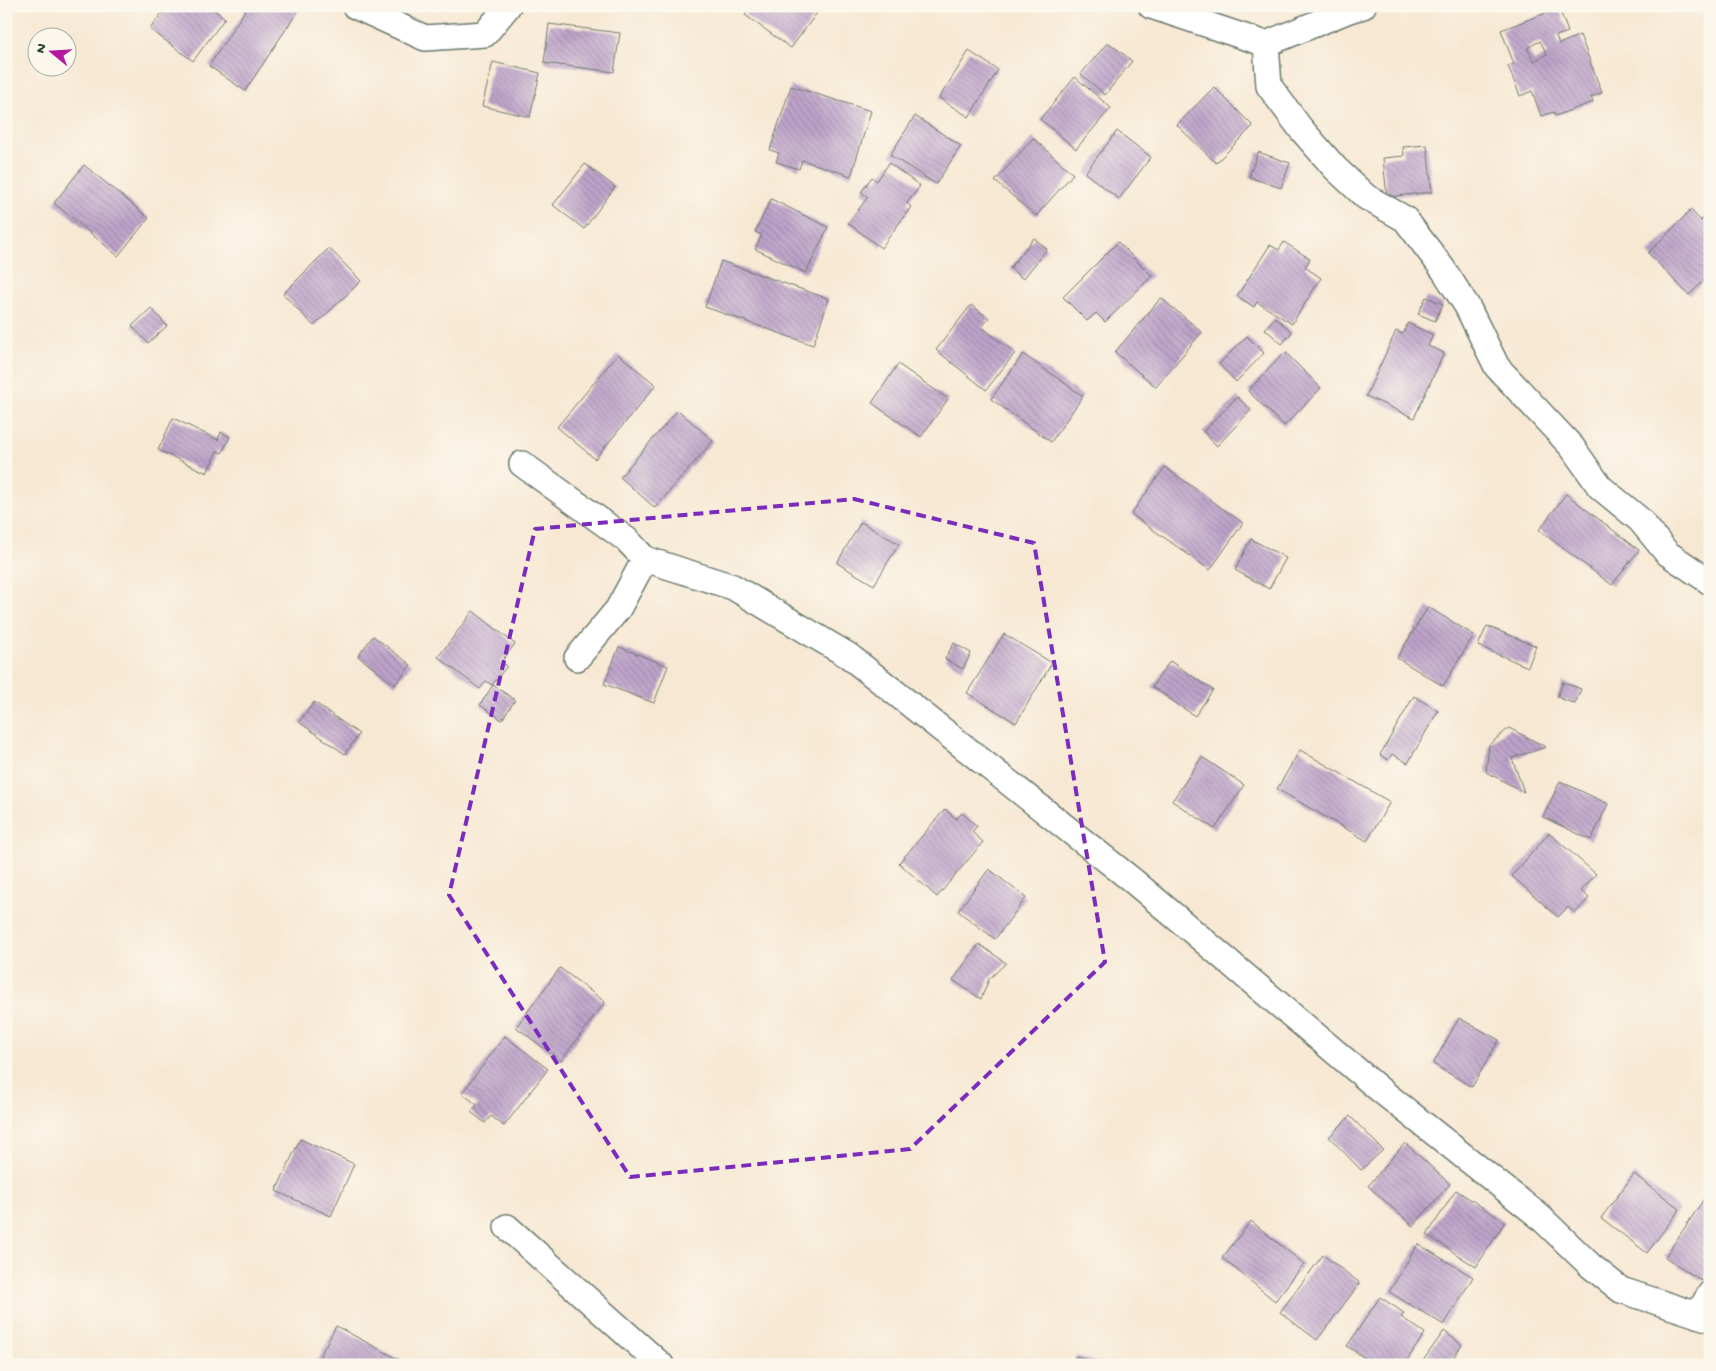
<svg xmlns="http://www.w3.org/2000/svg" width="1716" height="1371" font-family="'Gochi Hand',sans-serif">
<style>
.building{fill:url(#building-back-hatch);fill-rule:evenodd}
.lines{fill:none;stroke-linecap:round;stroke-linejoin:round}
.minor-casing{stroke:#6b796c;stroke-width:28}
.minor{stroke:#fff;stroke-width:25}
.marked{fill:none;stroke:#7b2cbf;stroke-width:4;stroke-dasharray:10 6;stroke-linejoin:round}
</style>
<defs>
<pattern id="building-back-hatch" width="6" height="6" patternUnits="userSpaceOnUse" patternTransform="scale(1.25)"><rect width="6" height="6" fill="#bea3ca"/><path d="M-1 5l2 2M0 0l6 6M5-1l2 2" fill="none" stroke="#9a86a5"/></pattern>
</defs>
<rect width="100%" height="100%" fill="#fbf7ec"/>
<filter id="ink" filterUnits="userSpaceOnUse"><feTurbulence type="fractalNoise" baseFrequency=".02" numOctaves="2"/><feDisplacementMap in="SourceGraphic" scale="10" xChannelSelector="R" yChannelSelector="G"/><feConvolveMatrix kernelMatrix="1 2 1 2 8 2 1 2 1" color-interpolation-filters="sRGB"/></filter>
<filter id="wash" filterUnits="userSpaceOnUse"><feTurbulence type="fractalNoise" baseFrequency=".0096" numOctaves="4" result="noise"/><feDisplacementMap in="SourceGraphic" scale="20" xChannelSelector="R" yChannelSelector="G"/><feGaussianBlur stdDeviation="1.12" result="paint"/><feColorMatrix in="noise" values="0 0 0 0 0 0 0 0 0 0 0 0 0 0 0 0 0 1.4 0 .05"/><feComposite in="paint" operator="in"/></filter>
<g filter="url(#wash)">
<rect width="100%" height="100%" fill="#f7e8d3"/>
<g id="blocks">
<path class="building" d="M167,6H209L225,18L193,61L150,29Z
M248,6L300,8L245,91L209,66Z
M752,6H822L791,48L745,15Z
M1559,8L1568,32L1556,36L1559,44L1580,35L1602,93L1591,97L1593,102L1555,116L1554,112L1541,116L1532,91L1520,96L1508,66L1514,64L1501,30ZM1540,41L1547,54L1534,61L1527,48Z
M549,24L620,33L614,72L544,63Z
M1108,42L1132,61L1105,95L1081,74Z
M969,51L998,70L969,117L939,98Z
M493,62L540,73L530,117L482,106Z
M1075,77L1111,108L1076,149L1040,119Z
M791,86L871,111L851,176L802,160L799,169L776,162L779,153L770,150Z
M1214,87L1253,126L1216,163L1177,125Z
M915,116L961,146L936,184L890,155Z
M1117,131L1151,157L1119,199L1085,173Z
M1033,138L1073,174L1036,216L995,181Z
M1427,145L1432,192L1387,197L1383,158L1404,156L1403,147Z
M1258,152L1290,163L1281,188L1249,177Z
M889,163L920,186L907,203L911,207L881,248L848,223L868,197L861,192L872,177L877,181Z
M585,164L615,187L584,229L553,205Z
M84,165L149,218L118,256L54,203Z
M771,199L828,227L806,273L755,249L762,235L755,232Z
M1691,210L1701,221L1704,217L1710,223V275L1689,295L1648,253Z
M1034,238L1047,249L1023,279L1010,268Z
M1118,242L1152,276L1105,322L1096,313L1087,321L1063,297Z
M1284,242L1310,259L1305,267L1321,278L1292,324L1257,302L1254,307L1237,296L1270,245L1279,250Z
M329,248L361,281L314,326L283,294Z
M721,261L829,299L813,345L705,307Z
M1426,297L1443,304L1435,321L1418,314Z
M1161,298L1202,332L1156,387L1115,352Z
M971,305L989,318L982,327L1015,353L986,390L936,350Z
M151,308L167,326L148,343L132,326Z
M1275,317L1292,332L1282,344L1265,329Z
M1408,323L1433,335L1428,346L1444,353L1414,418L1366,396L1396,331L1403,334Z
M1247,336L1264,353L1236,382L1219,364Z
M1285,352L1321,388L1284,426L1248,391Z
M618,354L656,385L595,459L557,427Z
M1023,354L1083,396L1051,442L991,399Z
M898,364L948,399L921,437L872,403Z
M1237,397L1251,410L1217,446L1203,432Z
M678,410L713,441L655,508L620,477Z
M173,418L218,440L221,432L230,437L222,453L217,451L207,473L158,450Z
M1165,467L1243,523L1210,570L1131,514Z
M1566,494L1639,550L1612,585L1539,530Z
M861,522L899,544L874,585L837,563Z
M1251,539L1286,558L1269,589L1235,570Z
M1428,607L1474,635L1443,686L1397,658Z
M473,611L515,644L501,662L507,666L492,685L486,681L480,689L438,657Z
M1487,626L1536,646L1528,667L1478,646Z
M1004,634L1052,663L1016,723L967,693Z
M373,636L411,665L395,685L358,656Z
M954,643L971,653L963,669L945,659Z
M619,647L668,666L654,703L604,684Z
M1170,661L1213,690L1195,716L1152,687Z
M1563,682L1581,689L1575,704L1557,697Z
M493,685L515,700L502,720L480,705Z
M1414,696L1438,711L1408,763L1392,754L1388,760L1380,755Z
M314,702L359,734L345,754L299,722Z
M1509,728L1546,747L1512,758L1524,792L1486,772L1489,745Z
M1300,750L1390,802L1367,841L1277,789Z
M1202,757L1244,785L1215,829L1172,801Z
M1560,781L1608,804L1591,840L1543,817Z
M945,809L956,819L962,813L977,826L972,832L983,842L937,897L899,863Z
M1549,833L1596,874L1581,891L1589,898L1575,913L1568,907L1558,917L1512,876Z
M989,869L1026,898L995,939L958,911Z
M979,944L1006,963L989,979L981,999L953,980Z
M560,968L605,1002L561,1061L516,1027Z
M1459,1018L1499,1040L1472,1087L1433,1064Z
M505,1036L548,1069L504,1126L491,1116L485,1123L471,1112L477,1105L462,1093Z
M1350,1116L1383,1150L1361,1170L1329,1137Z
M300,1139L354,1164L331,1216L276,1191Z
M1405,1143L1450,1184L1413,1226L1368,1186Z
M1634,1174L1680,1209L1647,1253L1601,1218Z
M1456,1190L1505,1222L1476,1267L1427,1235Z
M1710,1190V1269L1702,1281L1665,1257Z
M1251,1221L1304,1264L1275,1301L1222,1258Z
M1418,1244L1473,1277L1444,1325L1389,1292Z
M1323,1255L1360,1283L1317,1340L1280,1312Z
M1380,1297L1404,1313L1401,1317L1425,1333L1404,1365H1375L1347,1346Z
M336,1326L409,1365H315Z
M1444,1331L1462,1345L1448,1365H1420Z
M1076,1356L1101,1364V1365H1073Z"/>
</g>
</g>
<g filter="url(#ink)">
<use href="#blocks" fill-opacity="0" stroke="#6b796c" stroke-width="1"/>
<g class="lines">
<g class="minor-casing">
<path id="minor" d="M355,6L425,38L485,34L508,6
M1151,6L1266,44L1269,86L1301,129L1335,168L1366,197L1405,219L1443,269L1467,306L1497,367L1572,447L1600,487L1640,520L1667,553L1710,582
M1266,44L1349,10L1363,6
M522,464L627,540L645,559
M577,658L618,609L645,559L733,587L849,656L1132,880L1379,1089L1539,1216L1591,1266L1621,1290L1710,1319
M507,1227L661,1365
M1697,1315L1710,1294"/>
</g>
<use href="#minor" class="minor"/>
</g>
</g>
<path class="marked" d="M854,499L1034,543L1105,962L910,1149L630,1177L449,895L535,529Z"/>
<rect width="1716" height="1371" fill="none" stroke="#fbf7ec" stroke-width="25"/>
<g transform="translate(52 52) rotate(288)"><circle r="24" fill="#fbf7ec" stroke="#a3ada2"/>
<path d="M0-4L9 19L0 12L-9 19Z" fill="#b5179e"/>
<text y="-8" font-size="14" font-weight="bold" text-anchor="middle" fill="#1f3d34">N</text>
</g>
</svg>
